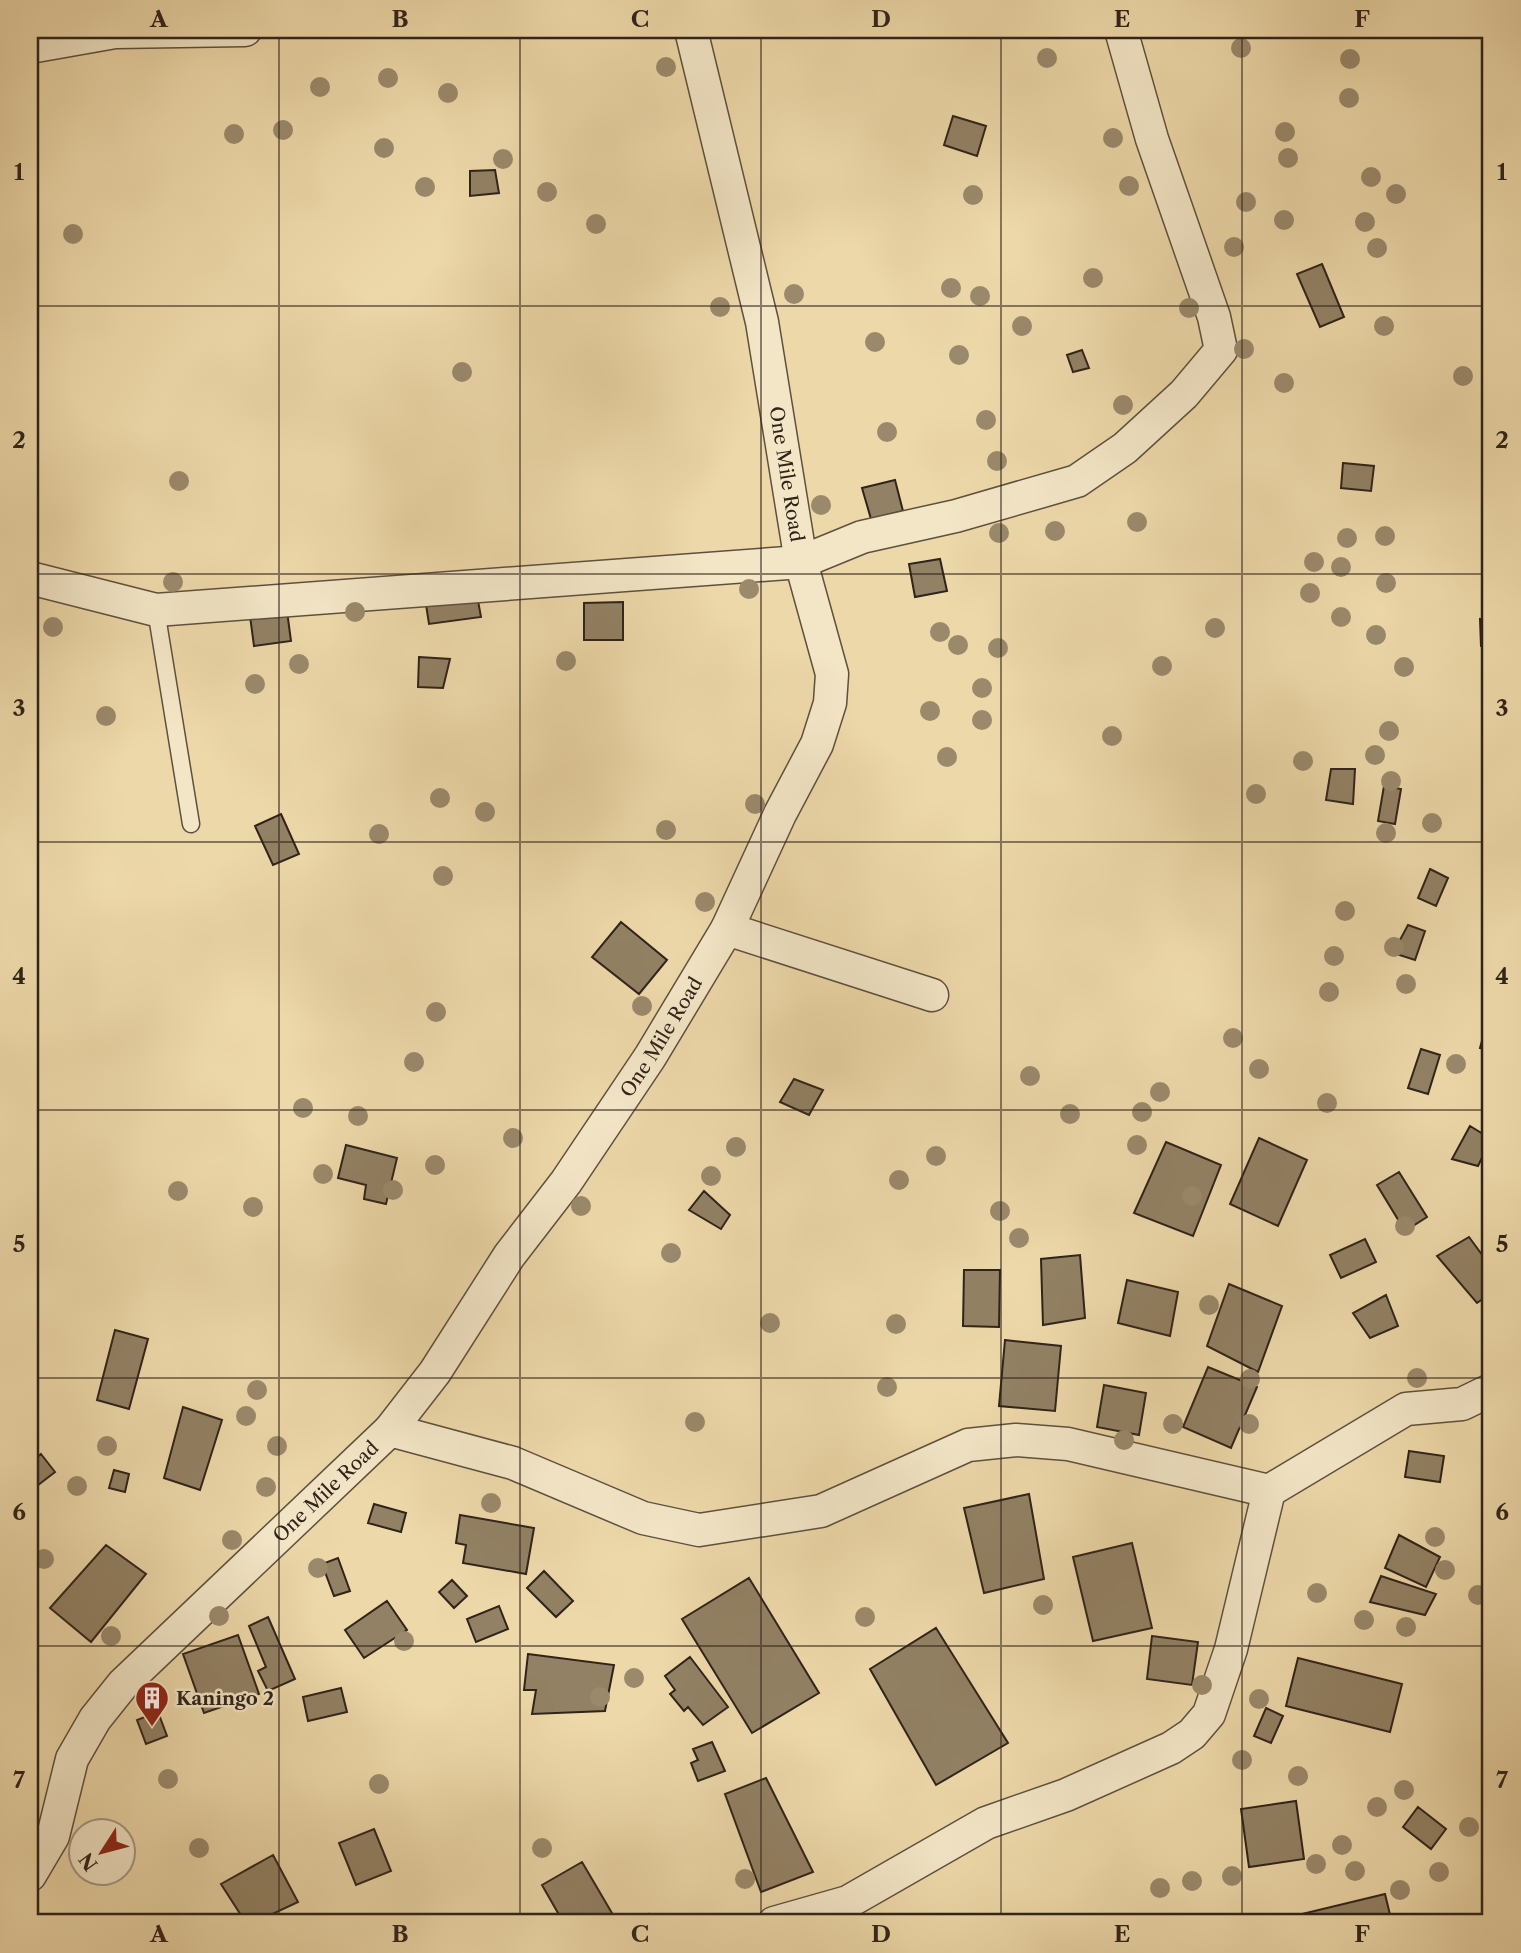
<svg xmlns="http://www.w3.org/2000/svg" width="1521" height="1953" font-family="'Libre Caslon Text',serif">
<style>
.building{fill:#928164;stroke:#2f231a;stroke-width:2}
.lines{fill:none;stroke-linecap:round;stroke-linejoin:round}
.service-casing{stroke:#5e503e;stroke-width:19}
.minor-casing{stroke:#5e503e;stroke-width:35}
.service{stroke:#f3e6c7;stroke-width:16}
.minor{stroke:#f3e6c7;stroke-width:32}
.tree{fill:#9a896b}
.grid{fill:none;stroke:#2f231a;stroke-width:2;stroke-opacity:0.55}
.labels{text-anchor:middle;stroke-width:5;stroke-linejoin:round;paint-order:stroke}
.street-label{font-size:19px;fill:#2f231a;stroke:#f3e6c7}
.poi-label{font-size:19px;font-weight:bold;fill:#2f231a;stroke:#f3e6c7;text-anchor:start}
.neatline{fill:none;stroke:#2f231a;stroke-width:2.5}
.grid-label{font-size:23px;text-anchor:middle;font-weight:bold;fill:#2f231a}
</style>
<rect width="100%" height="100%" fill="#edd8a9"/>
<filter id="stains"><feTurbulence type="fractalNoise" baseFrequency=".00286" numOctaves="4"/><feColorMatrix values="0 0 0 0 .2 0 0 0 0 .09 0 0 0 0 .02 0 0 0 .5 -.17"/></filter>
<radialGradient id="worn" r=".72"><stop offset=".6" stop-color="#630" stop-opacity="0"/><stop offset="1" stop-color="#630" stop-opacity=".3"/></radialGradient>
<path class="building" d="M953,116L986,126L977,156L944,145Z
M495,170L499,193L470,196V171Z
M1322,264L1344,317L1320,327L1297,274Z
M1082,350L1089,368L1073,372L1067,355Z
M1343,463L1374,466L1371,491L1341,488Z
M895,480L903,511L871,519L862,488Z
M940,559L947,591L915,597L909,564Z
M476,590L481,617L429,624L425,598Z
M623,602V640H584V603Z
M287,611L291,641L254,646L250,616Z
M1480,619L1491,621V648L1481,646Z
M419,657L450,659L443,688L418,687Z
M1331,769H1355L1353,804L1326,800Z
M1384,786L1401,789L1395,824L1378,821Z
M281,814L299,854L273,865L255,826Z
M1430,869L1448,878L1436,906L1418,898Z
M1487,899L1491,900V921L1485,919Z
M621,922L667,960L639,994L592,957Z
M1408,925L1425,931L1415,960L1393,953Z
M1490,1012H1491V1051L1480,1048Z
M1421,1049L1440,1055L1428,1094L1408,1088Z
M794,1079L823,1090L809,1115L780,1102Z
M1470,1126L1491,1139L1478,1166L1452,1159Z
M1259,1138L1307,1160L1278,1226L1230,1204Z
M1166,1142L1221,1165L1193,1236L1134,1213Z
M346,1145L397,1158L386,1204L364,1199L366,1185L338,1178Z
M1399,1172L1427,1217L1405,1231L1377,1185Z
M704,1191L730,1215L721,1229L689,1210Z
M1469,1237L1491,1267V1293L1477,1303L1437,1256Z
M1365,1239L1376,1262L1341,1278L1330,1255Z
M1080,1255L1085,1318L1043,1325L1041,1259Z
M964,1270H1000L999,1327L963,1326Z
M1127,1280L1178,1292L1170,1336L1118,1323Z
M1229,1284L1282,1306L1258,1372L1207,1346Z
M1386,1295L1398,1326L1370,1338L1353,1313Z
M115,1330L148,1339L129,1409L97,1400Z
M1005,1340L1061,1346L1055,1411L999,1406Z
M1208,1367L1257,1387L1231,1448L1183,1427Z
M1104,1385L1146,1393L1139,1435L1097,1427Z
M183,1407L222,1420L200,1490L164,1478Z
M1409,1451L1444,1456L1440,1482L1405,1477Z
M41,1454L55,1472L33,1489L30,1486V1463Z
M114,1470L129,1474L125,1492L109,1488Z
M1029,1494L1044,1579L984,1593L964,1508Z
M374,1504L406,1513L401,1532L368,1523Z
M460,1515L534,1528L526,1574L463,1563L466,1545L456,1543Z
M1399,1535L1440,1557L1426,1587L1385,1568Z
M1132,1543L1152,1628L1093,1641L1073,1557Z
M106,1545L146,1574L91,1642L50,1608Z
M338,1558L350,1591L334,1596L322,1564Z
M544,1571L573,1601L556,1617L527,1588Z
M1381,1576L1436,1594L1425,1615L1370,1602Z
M749,1578L819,1693L752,1733L682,1619Z
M452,1580L467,1596L454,1608L439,1592Z
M387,1601L407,1630L364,1658L345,1630Z
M499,1606L508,1629L476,1642L467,1619Z
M268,1617L295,1679L268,1691L258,1671L266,1667L249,1626Z
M936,1628L1008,1743L936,1785L870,1669Z
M238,1635L259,1694L204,1713L183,1654Z
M1152,1636L1198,1642L1192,1685L1147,1679Z
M528,1654L614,1665L605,1711L532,1714L536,1690H524Z
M690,1657L728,1707L703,1725L688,1707L684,1711L670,1694L675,1690L665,1676Z
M1298,1658L1402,1684L1390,1732L1286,1706Z
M341,1688L347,1712L308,1721L303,1697Z
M1266,1708L1283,1716L1271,1743L1254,1736Z
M158,1712L167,1736L146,1744L137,1720Z
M712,1742L725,1771L698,1781L691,1763L698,1760L693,1749Z
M766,1778L813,1872L761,1892L725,1794Z
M1296,1801L1304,1859L1249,1867L1241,1809Z
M1418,1807L1446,1829L1431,1849L1403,1827Z
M374,1829L391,1871L356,1885L339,1843Z
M273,1855L298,1902L253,1923H246L221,1884Z
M582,1862L616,1920L611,1923H542L558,1913L542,1885Z
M1385,1894L1392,1923H1304L1302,1914Z
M649,1914L660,1923H642Z"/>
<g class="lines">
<g class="service-casing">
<path id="service" d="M156,610L191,824"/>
</g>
<g class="minor-casing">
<g id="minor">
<path d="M30,47L115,32L245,30"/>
<path d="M30,578L156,610L801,562L862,537L956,516L1077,481L1125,448L1184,394L1221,350L1214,317L1152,139L1121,30"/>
<path d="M727,929L932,995"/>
<path d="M390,1430L513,1463L643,1518L699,1530L821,1511L968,1445L1016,1440L1068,1444L1269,1491"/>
<path id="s1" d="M30,1875L53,1836L72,1759L95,1719L123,1684L390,1430L435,1372L509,1256L566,1182L650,1057L727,929L780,814L817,744L830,703L832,674L801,562L762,322L691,30"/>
<path d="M774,1923L848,1902L986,1823L1066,1795L1171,1748L1192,1734L1209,1714L1231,1649L1269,1491L1406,1409L1462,1404L1491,1390"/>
</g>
</g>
<use href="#service" class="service"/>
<use href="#minor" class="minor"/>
</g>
<g class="tree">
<circle cx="1241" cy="48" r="10"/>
<circle cx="1047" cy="58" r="10"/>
<circle cx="1350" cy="59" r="10"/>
<circle cx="666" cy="67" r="10"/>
<circle cx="388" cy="78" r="10"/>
<circle cx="320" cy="87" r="10"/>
<circle cx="448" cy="93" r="10"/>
<circle cx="1349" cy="98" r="10"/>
<circle cx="283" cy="130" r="10"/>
<circle cx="1285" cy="132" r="10"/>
<circle cx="234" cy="134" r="10"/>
<circle cx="1113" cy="138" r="10"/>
<circle cx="384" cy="148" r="10"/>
<circle cx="1288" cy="158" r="10"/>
<circle cx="503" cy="159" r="10"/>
<circle cx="1371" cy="177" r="10"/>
<circle cx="1129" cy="186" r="10"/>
<circle cx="425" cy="187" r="10"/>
<circle cx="547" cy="192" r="10"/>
<circle cx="1396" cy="194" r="10"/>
<circle cx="973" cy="195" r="10"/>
<circle cx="1246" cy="202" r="10"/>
<circle cx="1284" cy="220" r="10"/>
<circle cx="1365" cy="222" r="10"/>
<circle cx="596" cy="224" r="10"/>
<circle cx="73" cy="234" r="10"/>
<circle cx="1234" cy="247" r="10"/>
<circle cx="1377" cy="248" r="10"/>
<circle cx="1093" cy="278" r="10"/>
<circle cx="951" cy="288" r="10"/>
<circle cx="794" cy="294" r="10"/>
<circle cx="980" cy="296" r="10"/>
<circle cx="720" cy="307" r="10"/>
<circle cx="1189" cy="308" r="10"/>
<circle cx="1022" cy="326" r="10"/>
<circle cx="1384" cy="326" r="10"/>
<circle cx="875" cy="342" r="10"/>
<circle cx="1244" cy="349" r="10"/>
<circle cx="959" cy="355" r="10"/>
<circle cx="462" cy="372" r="10"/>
<circle cx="1463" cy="376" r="10"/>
<circle cx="1284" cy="383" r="10"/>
<circle cx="1123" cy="405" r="10"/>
<circle cx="986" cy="420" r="10"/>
<circle cx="887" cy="432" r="10"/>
<circle cx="997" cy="461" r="10"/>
<circle cx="179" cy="481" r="10"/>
<circle cx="821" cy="505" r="10"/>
<circle cx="1137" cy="522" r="10"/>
<circle cx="1055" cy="531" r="10"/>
<circle cx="999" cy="533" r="10"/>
<circle cx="1385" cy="536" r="10"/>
<circle cx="1347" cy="538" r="10"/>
<circle cx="1314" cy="562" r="10"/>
<circle cx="1341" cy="567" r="10"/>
<circle cx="173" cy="582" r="10"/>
<circle cx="1386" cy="583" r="10"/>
<circle cx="749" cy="589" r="10"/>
<circle cx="1310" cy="593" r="10"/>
<circle cx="355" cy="612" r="10"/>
<circle cx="1341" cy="617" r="10"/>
<circle cx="53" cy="627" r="10"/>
<circle cx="1215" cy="628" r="10"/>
<circle cx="940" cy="632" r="10"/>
<circle cx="1376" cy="635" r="10"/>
<circle cx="958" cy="645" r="10"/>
<circle cx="998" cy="648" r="10"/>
<circle cx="566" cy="661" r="10"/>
<circle cx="299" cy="664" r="10"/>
<circle cx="1162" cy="666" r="10"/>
<circle cx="1404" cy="667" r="10"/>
<circle cx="255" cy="684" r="10"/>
<circle cx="982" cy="688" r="10"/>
<circle cx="930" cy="711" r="10"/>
<circle cx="106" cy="716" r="10"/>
<circle cx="982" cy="720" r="10"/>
<circle cx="1389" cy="731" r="10"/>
<circle cx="1112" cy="736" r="10"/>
<circle cx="1375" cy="755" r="10"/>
<circle cx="947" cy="757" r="10"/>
<circle cx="1303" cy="761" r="10"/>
<circle cx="1391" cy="781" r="10"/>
<circle cx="1256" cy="794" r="10"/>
<circle cx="440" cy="798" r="10"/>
<circle cx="755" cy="804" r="10"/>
<circle cx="485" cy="812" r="10"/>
<circle cx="1432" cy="823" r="10"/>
<circle cx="666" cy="830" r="10"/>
<circle cx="1386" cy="833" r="10"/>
<circle cx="379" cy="834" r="10"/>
<circle cx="443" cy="876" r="10"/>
<circle cx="705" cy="902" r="10"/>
<circle cx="1345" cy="911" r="10"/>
<circle cx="1394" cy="947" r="10"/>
<circle cx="1334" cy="956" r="10"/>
<circle cx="1406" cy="984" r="10"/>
<circle cx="1329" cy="992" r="10"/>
<circle cx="642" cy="1006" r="10"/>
<circle cx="436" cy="1012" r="10"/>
<circle cx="1233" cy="1038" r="10"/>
<circle cx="414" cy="1062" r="10"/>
<circle cx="1456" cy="1064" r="10"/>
<circle cx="1259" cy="1069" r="10"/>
<circle cx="1030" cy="1076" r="10"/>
<circle cx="1160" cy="1092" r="10"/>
<circle cx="1327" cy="1103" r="10"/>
<circle cx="303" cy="1108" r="10"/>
<circle cx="1142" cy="1112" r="10"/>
<circle cx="1070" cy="1114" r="10"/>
<circle cx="358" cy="1116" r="10"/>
<circle cx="513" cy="1138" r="10"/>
<circle cx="1137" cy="1145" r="10"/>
<circle cx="736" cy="1147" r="10"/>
<circle cx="936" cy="1156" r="10"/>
<circle cx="435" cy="1165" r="10"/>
<circle cx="323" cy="1174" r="10"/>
<circle cx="711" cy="1176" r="10"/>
<circle cx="899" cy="1180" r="10"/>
<circle cx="393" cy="1190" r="10"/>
<circle cx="178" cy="1191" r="10"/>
<circle cx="1192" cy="1196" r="10"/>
<circle cx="581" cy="1206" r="10"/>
<circle cx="253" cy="1207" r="10"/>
<circle cx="1000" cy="1211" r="10"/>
<circle cx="1405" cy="1226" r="10"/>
<circle cx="1019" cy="1238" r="10"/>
<circle cx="671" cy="1253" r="10"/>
<circle cx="1209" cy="1305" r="10"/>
<circle cx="770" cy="1323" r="10"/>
<circle cx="896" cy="1324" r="10"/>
<circle cx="1417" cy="1378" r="10"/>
<circle cx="1250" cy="1379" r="10"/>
<circle cx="887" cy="1387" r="10"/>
<circle cx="257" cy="1390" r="10"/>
<circle cx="246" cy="1416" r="10"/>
<circle cx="695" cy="1422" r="10"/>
<circle cx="1173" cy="1424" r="10"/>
<circle cx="1249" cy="1424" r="10"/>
<circle cx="1124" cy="1440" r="10"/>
<circle cx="107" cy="1446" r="10"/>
<circle cx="277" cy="1446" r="10"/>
<circle cx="77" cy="1486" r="10"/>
<circle cx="266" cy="1487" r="10"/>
<circle cx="491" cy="1503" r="10"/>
<circle cx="1435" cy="1537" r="10"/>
<circle cx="232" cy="1540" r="10"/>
<circle cx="44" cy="1559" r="10"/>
<circle cx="318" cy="1568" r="10"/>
<circle cx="1445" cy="1570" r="10"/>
<circle cx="1317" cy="1593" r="10"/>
<circle cx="1478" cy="1595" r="10"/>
<circle cx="1043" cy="1605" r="10"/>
<circle cx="219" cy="1616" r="10"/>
<circle cx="865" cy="1617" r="10"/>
<circle cx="1364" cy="1620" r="10"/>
<circle cx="1406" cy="1627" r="10"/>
<circle cx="111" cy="1636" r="10"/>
<circle cx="404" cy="1641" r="10"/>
<circle cx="634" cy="1678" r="10"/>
<circle cx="1202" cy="1685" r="10"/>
<circle cx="600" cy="1697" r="10"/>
<circle cx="1259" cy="1699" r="10"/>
<circle cx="1242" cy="1760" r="10"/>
<circle cx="1298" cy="1776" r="10"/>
<circle cx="168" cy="1779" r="10"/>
<circle cx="379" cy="1784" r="10"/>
<circle cx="1404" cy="1790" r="10"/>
<circle cx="1377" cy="1807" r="10"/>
<circle cx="1469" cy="1827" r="10"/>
<circle cx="1342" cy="1845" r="10"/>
<circle cx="199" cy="1848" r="10"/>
<circle cx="542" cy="1848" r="10"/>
<circle cx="1316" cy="1864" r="10"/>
<circle cx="1355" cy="1871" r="10"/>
<circle cx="1439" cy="1872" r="10"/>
<circle cx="1232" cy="1876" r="10"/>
<circle cx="745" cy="1879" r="10"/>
<circle cx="1192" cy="1881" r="10"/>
<circle cx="1160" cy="1888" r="10"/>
<circle cx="1400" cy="1890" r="10"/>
</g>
<path class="grid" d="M279,30V1923M520,30V1923M761,30V1923M1001,30V1923M1242,30V1923M30,306H1491M30,574H1491M30,842H1491M30,1110H1491M30,1378H1491M30,1646H1491"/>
<defs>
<g id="building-pin" transform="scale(1.75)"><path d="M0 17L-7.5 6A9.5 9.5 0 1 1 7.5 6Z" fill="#8f2418" stroke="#f3e6c7"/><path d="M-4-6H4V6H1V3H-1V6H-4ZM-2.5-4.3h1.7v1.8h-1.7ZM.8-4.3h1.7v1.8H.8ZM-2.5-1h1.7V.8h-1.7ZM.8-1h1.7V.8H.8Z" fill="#fff"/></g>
</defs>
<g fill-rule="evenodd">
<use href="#building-pin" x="152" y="1698"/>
</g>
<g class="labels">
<g class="street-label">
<text transform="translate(787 474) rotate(81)" y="7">One Mile Road</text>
<text dy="7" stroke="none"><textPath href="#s1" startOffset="1062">One Mile Road</textPath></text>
<text dy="7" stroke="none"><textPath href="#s1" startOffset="495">One Mile Road</textPath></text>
</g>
<g class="poi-label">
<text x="176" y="1705">Kaningo 2</text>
</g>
</g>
<rect width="1521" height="1953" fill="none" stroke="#edd8a9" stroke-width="77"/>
<g transform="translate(102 1852) rotate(234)"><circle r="33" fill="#f3e6c7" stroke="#a59882" stroke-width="2"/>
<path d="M0-5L12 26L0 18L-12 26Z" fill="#8f2418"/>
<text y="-10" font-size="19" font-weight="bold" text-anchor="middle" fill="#2f231a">N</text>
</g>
<rect x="38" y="38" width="1444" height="1876" class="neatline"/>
<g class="grid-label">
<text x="159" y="27">A</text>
<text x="400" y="27">B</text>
<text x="640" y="27">C</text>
<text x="881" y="27">D</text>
<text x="1122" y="27">E</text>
<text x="1362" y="27">F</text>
<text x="19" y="180">1</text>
<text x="1502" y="180">1</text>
<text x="19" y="448">2</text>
<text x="1502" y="448">2</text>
<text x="19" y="716">3</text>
<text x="1502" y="716">3</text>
<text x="19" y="984">4</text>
<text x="1502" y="984">4</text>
<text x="19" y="1252">5</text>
<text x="1502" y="1252">5</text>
<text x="19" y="1520">6</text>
<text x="1502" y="1520">6</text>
<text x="19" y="1788">7</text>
<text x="1502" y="1788">7</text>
<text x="159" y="1942">A</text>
<text x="400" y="1942">B</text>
<text x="640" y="1942">C</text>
<text x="881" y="1942">D</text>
<text x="1122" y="1942">E</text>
<text x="1362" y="1942">F</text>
</g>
<rect width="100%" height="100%" filter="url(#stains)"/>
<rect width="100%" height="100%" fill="url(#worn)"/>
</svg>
